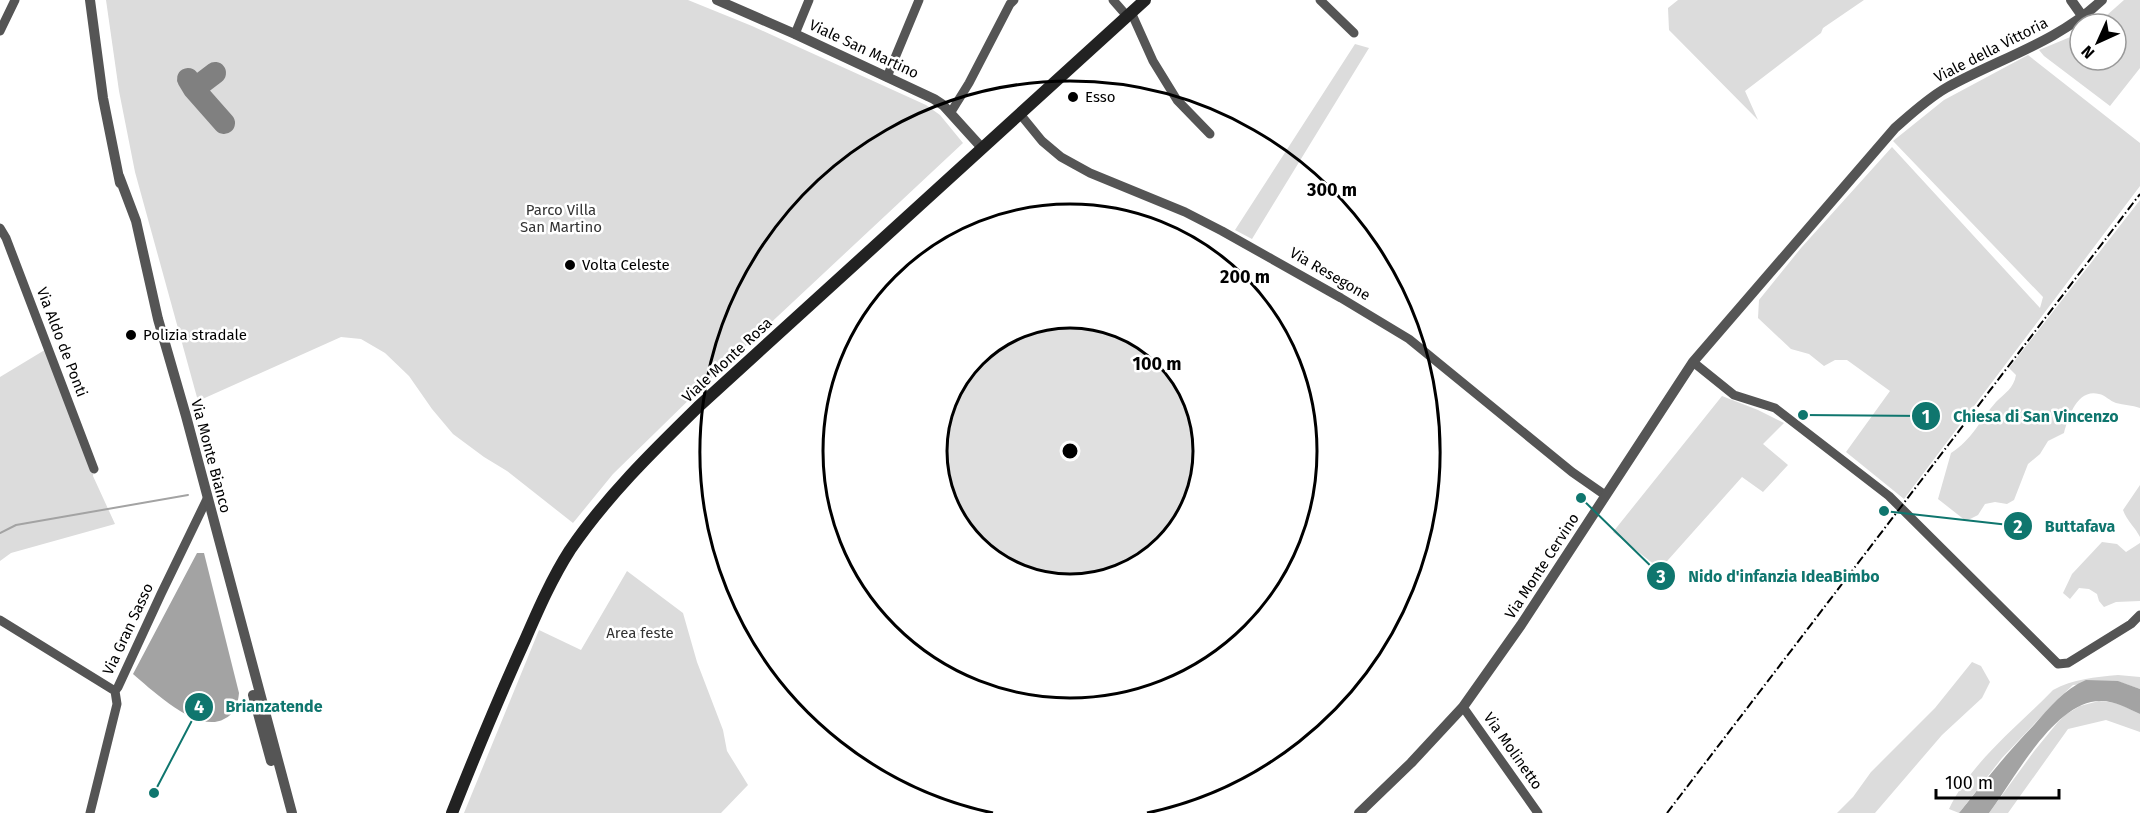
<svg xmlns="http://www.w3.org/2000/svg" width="2140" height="813" font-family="'Fira Sans',sans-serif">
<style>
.green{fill:#dcdcdc}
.water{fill:#a3a3a3}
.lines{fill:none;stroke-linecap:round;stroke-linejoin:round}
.stream{stroke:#a3a3a3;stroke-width:2}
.taxiway{stroke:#808080;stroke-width:22}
.minor{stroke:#555;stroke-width:9}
.tertiary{stroke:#555;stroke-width:10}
.secondary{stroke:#222;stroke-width:12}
.rail{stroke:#000;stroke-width:2;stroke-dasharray:9 3 1.5 3;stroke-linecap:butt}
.ring{fill:none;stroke:#000;stroke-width:3}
.poi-dot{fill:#000;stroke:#fff;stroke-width:2}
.labels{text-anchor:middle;stroke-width:5;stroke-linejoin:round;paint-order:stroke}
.street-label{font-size:15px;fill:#000;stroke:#fff}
.poi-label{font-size:15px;fill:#000;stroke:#fff;text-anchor:start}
.park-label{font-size:15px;fill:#333;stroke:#fff}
.centre{fill:#000;stroke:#fff;stroke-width:3}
.ring-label{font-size:18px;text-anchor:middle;font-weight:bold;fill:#000;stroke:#fff;stroke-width:5;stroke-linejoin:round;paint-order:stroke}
.leader{fill:none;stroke:#0f766e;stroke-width:2}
.callout-dot{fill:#0f766e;stroke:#fff;stroke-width:2}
.mark-label{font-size:18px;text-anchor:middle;font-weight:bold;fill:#fff}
.callout-label{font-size:16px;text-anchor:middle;font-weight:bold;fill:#0f766e;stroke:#fff;stroke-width:5;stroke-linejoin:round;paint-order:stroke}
</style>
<rect width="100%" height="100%" fill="#fff"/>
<path class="green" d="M106,0H688L752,26L926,105L940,115L963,143L701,388L613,474L573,523L507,471L484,457L453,434L432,409L409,376L385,353L361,339L341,337L198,401L135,172L119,91Z
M1678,0H1864L1823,28L1821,33L1745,91L1758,120L1669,30L1668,8Z
M2124,0H2140V68L2110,106L2044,56L2039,50L2080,33V60H2116V24H2097Z
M1355,44L1369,48L1252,239L1235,230Z
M2028,55L2140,143V186L1904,499L1846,452L1890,391L1847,360H1835L1824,366L1809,354L1791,349L1758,318L1759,300L1801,248L1892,147L2040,308L2043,297L1893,141L1944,100Z
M2140,200V408C2132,405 2124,405 2116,403C2110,401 2105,395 2099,394C2077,388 2068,418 2064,433L2048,441L2040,454L2028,464L2014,500L2007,504L1995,502L1985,504L1978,515L1966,521L1938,499L1951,453C1972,440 1980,420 1996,402C2004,394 2014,388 2016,375L2009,368Z
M48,348L94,469L93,476L115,524L11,553L0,561V377Z
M1722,396L1758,410L1784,423L1763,444L1788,465L1763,492L1742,477L1660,569L1613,532Z
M2140,485V537C2135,527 2127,521 2123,510Z
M2102,542L2117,544L2126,552L2140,543V601L2116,602L2104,607L2099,601L2097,594L2089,589L2079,588L2070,599L2063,593L2072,574Z
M627,571L683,613L697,662L723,730L727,751L748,785L721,813H464L539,630L581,650Z
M1972,662L1981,666L1990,682L1982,698L1942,735L1875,813H1837L1853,797L1871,772L1935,708Z
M2118,675L2140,677V689L2117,681L2073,685L2056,701L2002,758L1959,813L1949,809C1972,761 2016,728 2053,690C2073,679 2095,677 2118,675Z
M2099,701L2118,703L2140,714V732L2106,720L2068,729L2008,813H1989L2035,750L2058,722L2065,715L2080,706Z"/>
<path class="water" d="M197,553H204L239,693C238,704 235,714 224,719C198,734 153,691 133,674Z
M2086,680L2118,681L2140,689V714C2127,708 2115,701 2101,701C2055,700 2014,780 1989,813H1959C1983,783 2007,753 2034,725C2049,708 2064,689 2086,680Z"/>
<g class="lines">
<path class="stream" d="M0,533L16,525L188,495"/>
<path class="taxiway" d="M188,79L194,89L224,123
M194,89L215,73"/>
<path class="minor" d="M1113,0L1127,16
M1320,0L1354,33
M1131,12L1153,61L1177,100L1210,134
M0,31L15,0
M795,34L809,0
M887,77L919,0
M951,112L969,83L1010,4L1014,0
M1020,114L1042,141L1061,157L1090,173L1185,212L1222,231L1341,298L1409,339L1572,472L1605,495
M0,228L6,238L94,469
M1693,362L1734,395L1775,408L1889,496L2058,664L2068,663L2131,624L2140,615
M0,620L115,691
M1463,707L1538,813
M90,813L117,704L115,691L118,687L161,594L207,499"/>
<path class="tertiary" d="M90,0L103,98L120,183
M717,0L795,34L934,99L943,105L982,148
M2071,0L2083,17
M119,176L136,221L158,319L186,416L292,813
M253,695L271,761
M1359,813L1411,763L1463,707L1521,625L1693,362L1895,128C1911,114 1927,99 1946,88C1998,59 2058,42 2102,0"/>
<path class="secondary" d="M452,813C475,755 499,697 525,640C538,610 552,578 570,550C606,497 652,452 698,407L1145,0"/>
<path class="rail" d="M1667,813L2140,194"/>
</g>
<circle cx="1070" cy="451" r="123" fill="#000" fill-opacity=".12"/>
<g class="ring">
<circle cx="1070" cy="451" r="123"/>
<circle cx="1070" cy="451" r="247"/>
<path d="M993 813A370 370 0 1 1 1147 813"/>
</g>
<g class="poi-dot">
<circle cx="1073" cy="97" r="6"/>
<circle cx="570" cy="265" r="6"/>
<circle cx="131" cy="335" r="6"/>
</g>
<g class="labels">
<g class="street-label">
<text transform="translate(864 49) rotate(25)" y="5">Viale San Martino</text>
<text transform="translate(1991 50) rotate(-27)" y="5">Viale della Vittoria</text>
<text transform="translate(1330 274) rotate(30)" y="5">Via Resegone</text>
<text transform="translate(62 342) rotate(69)" y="5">Via Aldo de Ponti</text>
<text transform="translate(727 360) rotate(-43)" y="5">Viale Monte Rosa</text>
<text transform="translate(211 456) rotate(75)" y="5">Via Monte Bianco</text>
<text transform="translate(1542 566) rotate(-57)" y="5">Via Monte Cervino</text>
<text transform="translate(128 629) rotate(-65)" y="5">Via Gran Sasso</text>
<text transform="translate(1513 751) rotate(55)" y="5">Via Molinetto</text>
</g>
<g class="poi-label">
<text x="1085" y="102">Esso</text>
<text x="582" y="270">Volta Celeste</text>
<text x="143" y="340">Polizia stradale</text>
</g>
<g class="park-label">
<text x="561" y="215">Parco Villa<tspan x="561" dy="17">San Martino</tspan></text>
<text x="640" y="638">Area feste</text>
</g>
</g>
<circle cx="1070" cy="451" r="9" class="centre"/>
<g class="ring-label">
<text x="1332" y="196">300 m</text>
<text x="1245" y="283">200 m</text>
<text x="1157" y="370">100 m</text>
</g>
<path class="leader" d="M1803 415L1926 416M1884 511L2018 526M1581 498L1661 576M154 793L199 707"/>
<g class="callout-dot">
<circle cx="1803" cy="415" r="6"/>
<circle cx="1884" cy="511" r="6"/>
<circle cx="1581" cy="498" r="6"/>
<circle cx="154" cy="793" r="6"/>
<circle cx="1926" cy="416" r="15"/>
<circle cx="2018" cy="526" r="15"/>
<circle cx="1661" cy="576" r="15"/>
<circle cx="199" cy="707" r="15"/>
</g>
<g class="mark-label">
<text x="1926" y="423">1</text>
<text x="2018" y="533">2</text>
<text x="1661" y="583">3</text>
<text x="199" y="713">4</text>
</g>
<g class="callout-label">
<text x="2036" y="422">Chiesa di San Vincenzo</text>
<text x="2080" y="532">Buttafava</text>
<text x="1784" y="582">Nido d'infanzia IdeaBimbo</text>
<text x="274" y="712">Brianzatende</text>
</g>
<g transform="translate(2098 42) rotate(225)"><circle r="28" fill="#ffffff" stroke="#999999" stroke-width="1.5"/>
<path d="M0-4.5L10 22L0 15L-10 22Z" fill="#000000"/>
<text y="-9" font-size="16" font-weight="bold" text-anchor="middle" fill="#000000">N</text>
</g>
<path d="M1936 789v9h123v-9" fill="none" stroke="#000000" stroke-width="3"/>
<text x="1945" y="789" font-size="18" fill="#000000" stroke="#ffffff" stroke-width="4.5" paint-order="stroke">100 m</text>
</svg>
